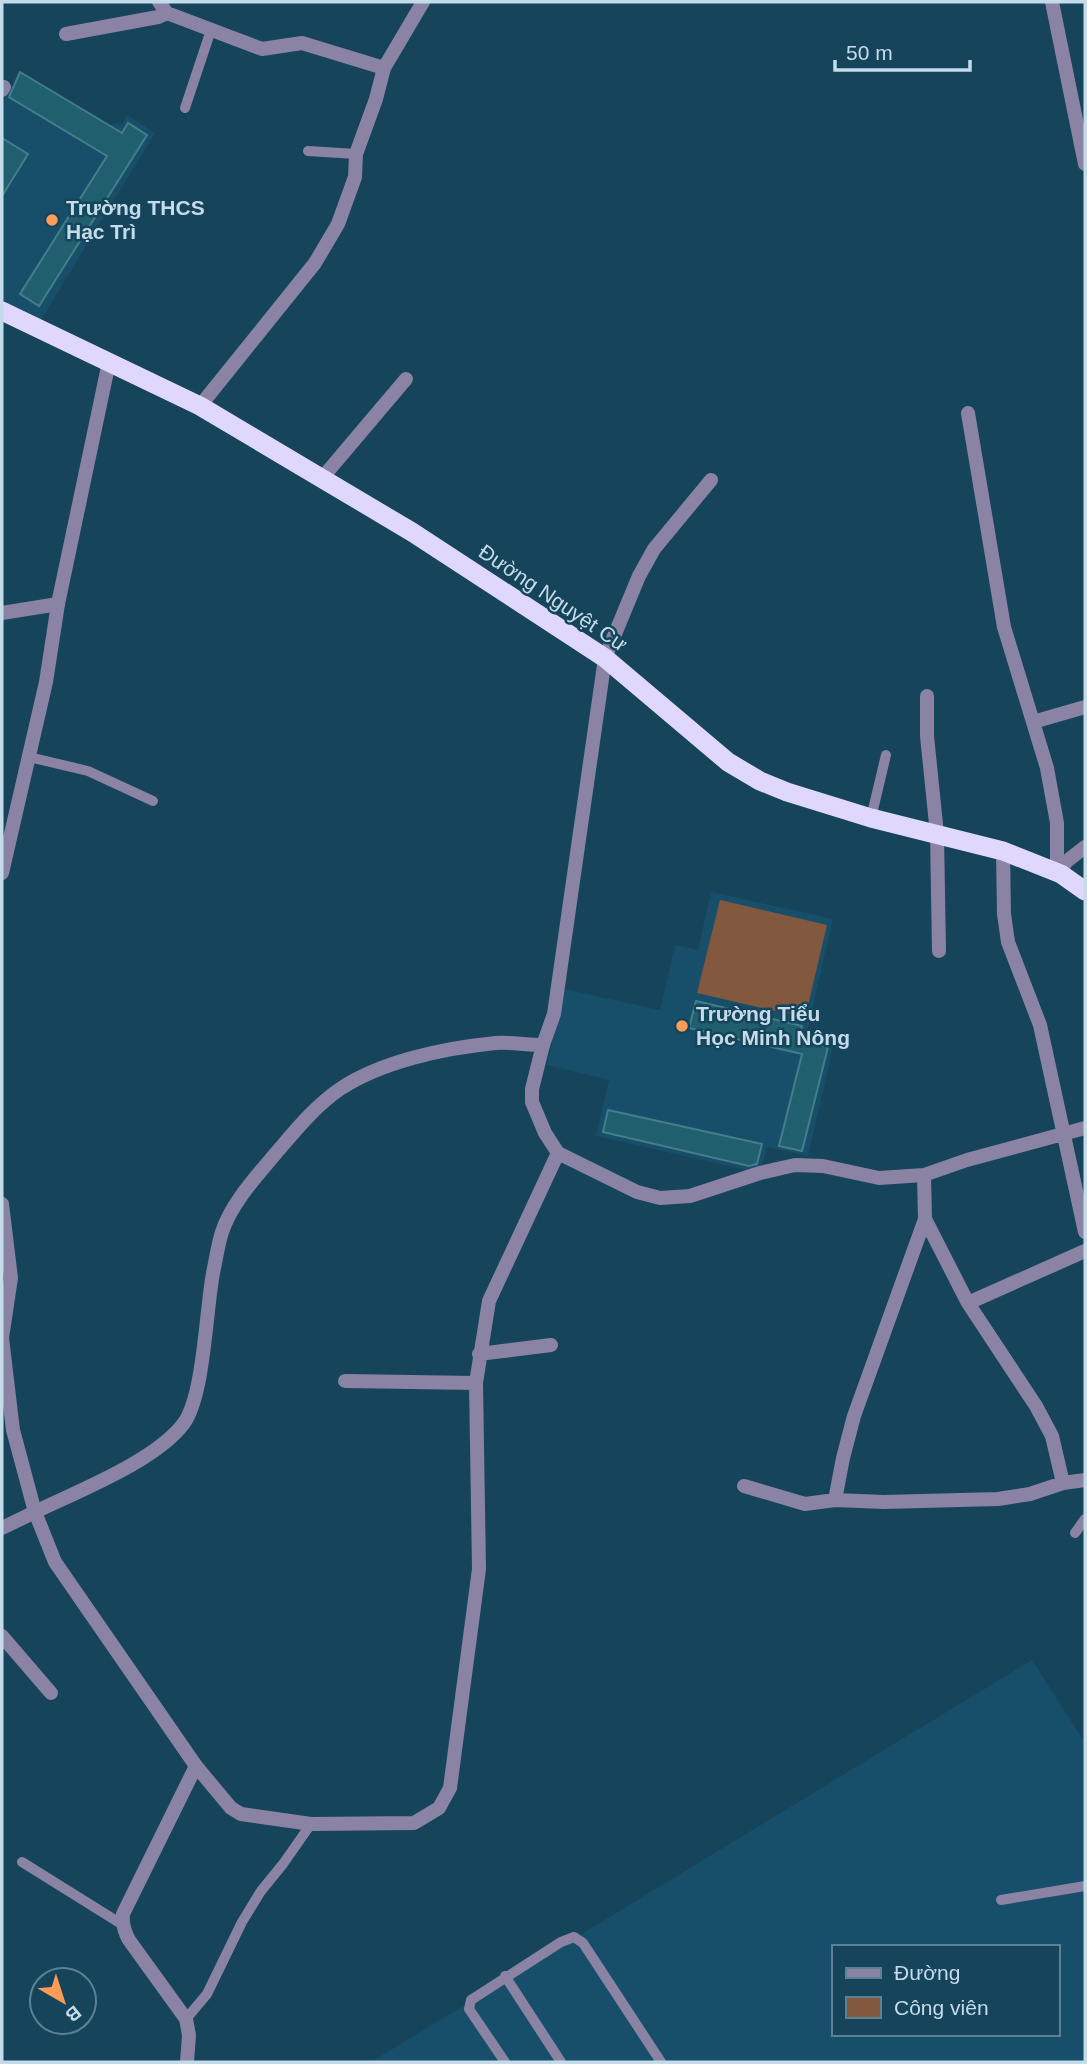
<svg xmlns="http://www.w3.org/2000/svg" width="1087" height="2064" font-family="Arial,sans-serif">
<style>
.built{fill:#174f6b;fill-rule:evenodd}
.green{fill:#82593e}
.building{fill:#205f6d;stroke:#447d8b;stroke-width:2}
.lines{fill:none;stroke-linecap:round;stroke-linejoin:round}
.service{stroke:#8a83a4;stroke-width:10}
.minor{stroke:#8a83a4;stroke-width:14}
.tertiary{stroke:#8a83a4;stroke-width:14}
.trunk{stroke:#e0d8fc;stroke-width:19}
.poi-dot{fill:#fd9c56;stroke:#16445b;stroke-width:2.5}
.labels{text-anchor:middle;stroke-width:5;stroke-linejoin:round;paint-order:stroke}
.poi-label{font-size:21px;font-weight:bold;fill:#c4dcea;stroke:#16445b;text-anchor:start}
.street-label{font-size:21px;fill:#c4dcea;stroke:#16445b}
</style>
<rect width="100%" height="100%" fill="#16445b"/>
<path class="built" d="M21,72L109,125L122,124L127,115L155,133L36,328L2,307V103Z
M711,892L833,919L805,1040L833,1047L808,1156L767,1147L760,1173L596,1136L609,1080L547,1065L564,989L660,1010L675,945L698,950Z
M1032,1660L1085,1743V2062H371ZM833,1947H1057V2034H833Z"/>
<path class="green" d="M720,900L827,925L805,1018L697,993Z"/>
<path class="building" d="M20,72L122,133L128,123L147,135L39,306L20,294L107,156L9,97Z
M2,138L28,154L2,196Z
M696,1001L802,1026L798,1040L828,1047L802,1151L779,1146L802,1054L689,1028Z
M608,1110L762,1144L757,1164L749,1166L603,1132Z"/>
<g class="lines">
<path class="service" d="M185,108L211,30
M308,151L356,154
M29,757L88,771L153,801
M871,818L886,755
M1075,1533L1085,1519
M22,1862L123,1925
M1001,1900L1085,1886
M505,1976L561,2062
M186,2019L207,1994L242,1922L261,1891L283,1864L311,1824
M505,2062L469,2009L471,2000L561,1942L574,1937L583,1943L661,2062"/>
<path class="minor" d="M159,2L167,13L262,49L302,43L384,68
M66,34L158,17L167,13
M2,90L4,87
M200,406L315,263L338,224L355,177L356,154L376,99L384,68L423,2
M968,413L1004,627L1047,768L1057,823V873
M323,477L406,379
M2,613L58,604
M605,658L639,576L654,549L711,480
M927,696V736L937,834L939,951
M1033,722L1085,707
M1003,851L1004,914L1008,942L1040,1025L1085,1232
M543,1045L532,1089V1102L545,1133L558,1153L637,1192L660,1198L690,1196L760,1173L795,1165L823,1166L879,1178L924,1175L967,1160L1085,1128
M924,1175L925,1219L854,1416L843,1458L835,1500L884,1502L998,1499L1030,1494L1063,1483L1085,1480
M925,1219L968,1303L1036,1406L1052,1436L1063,1483
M968,1303L1085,1251
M479,1354L551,1345
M345,1381L476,1383
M744,1486L805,1504L835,1500
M2,1528L35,1512
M2,1636L51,1693
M196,1766L231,1808L241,1814L311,1824L414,1823L439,1808L450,1788L479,1569L476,1383L489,1301L558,1153"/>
<path class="tertiary" d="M1052,2L1085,164
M2,873L46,682L58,604L109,362
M1057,873L1067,861L1085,847
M2,1204L11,1278L2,1338L13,1430L35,1512L55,1562L196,1766L123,1914C122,1924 124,1931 129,1940L186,2019L189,2035L187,2062
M35,1512C78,1491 156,1461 184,1423C204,1395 206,1310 213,1273C216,1259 218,1245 222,1232C232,1202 257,1176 276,1153C295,1131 315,1106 340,1089C382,1061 445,1048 496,1043C511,1042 528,1045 543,1045L554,1014L605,658"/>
<path class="trunk" d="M2,311L200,406L412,532L605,658L728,762L760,781L787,792L871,818L1003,851L1061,874L1085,891"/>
</g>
<g class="poi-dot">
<circle cx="52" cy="220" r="7"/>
<circle cx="682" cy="1026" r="7"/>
</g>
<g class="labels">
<g class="poi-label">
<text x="66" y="215">Trường THCS<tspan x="66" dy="24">Hạc Trì</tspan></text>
<text x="696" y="1021">Trường Tiểu<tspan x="696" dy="24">Học Minh Nông</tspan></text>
</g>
<g class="street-label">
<text transform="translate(553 598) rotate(34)" y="7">Đường Nguyệt Cư</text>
</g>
</g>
<rect width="1087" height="2064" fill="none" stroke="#c4dcea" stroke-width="7"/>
<rect x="832" y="1945" width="228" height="91" fill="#16445b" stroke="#5c8194" stroke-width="2"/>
<rect x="846" y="1968" width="35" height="10" fill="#8a83a4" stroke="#5c8194" stroke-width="2"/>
<text x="894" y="1980" font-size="21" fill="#c4dcea">Đường</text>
<rect x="846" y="1997" width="35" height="21" fill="#82593e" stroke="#5c8194" stroke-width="2"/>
<text x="894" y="2015" font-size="21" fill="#c4dcea">Công viên</text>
<g transform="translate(63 2001) rotate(141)"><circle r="33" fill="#16445b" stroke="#5c8194" stroke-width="2"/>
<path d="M0-5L12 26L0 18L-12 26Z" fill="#fd9c56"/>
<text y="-10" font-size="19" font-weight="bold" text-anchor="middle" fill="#c4dcea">B</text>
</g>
<path d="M835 60v10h135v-10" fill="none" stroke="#c4dcea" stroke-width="3.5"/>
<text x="846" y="60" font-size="21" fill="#c4dcea" stroke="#16445b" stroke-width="5" paint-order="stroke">50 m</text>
</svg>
